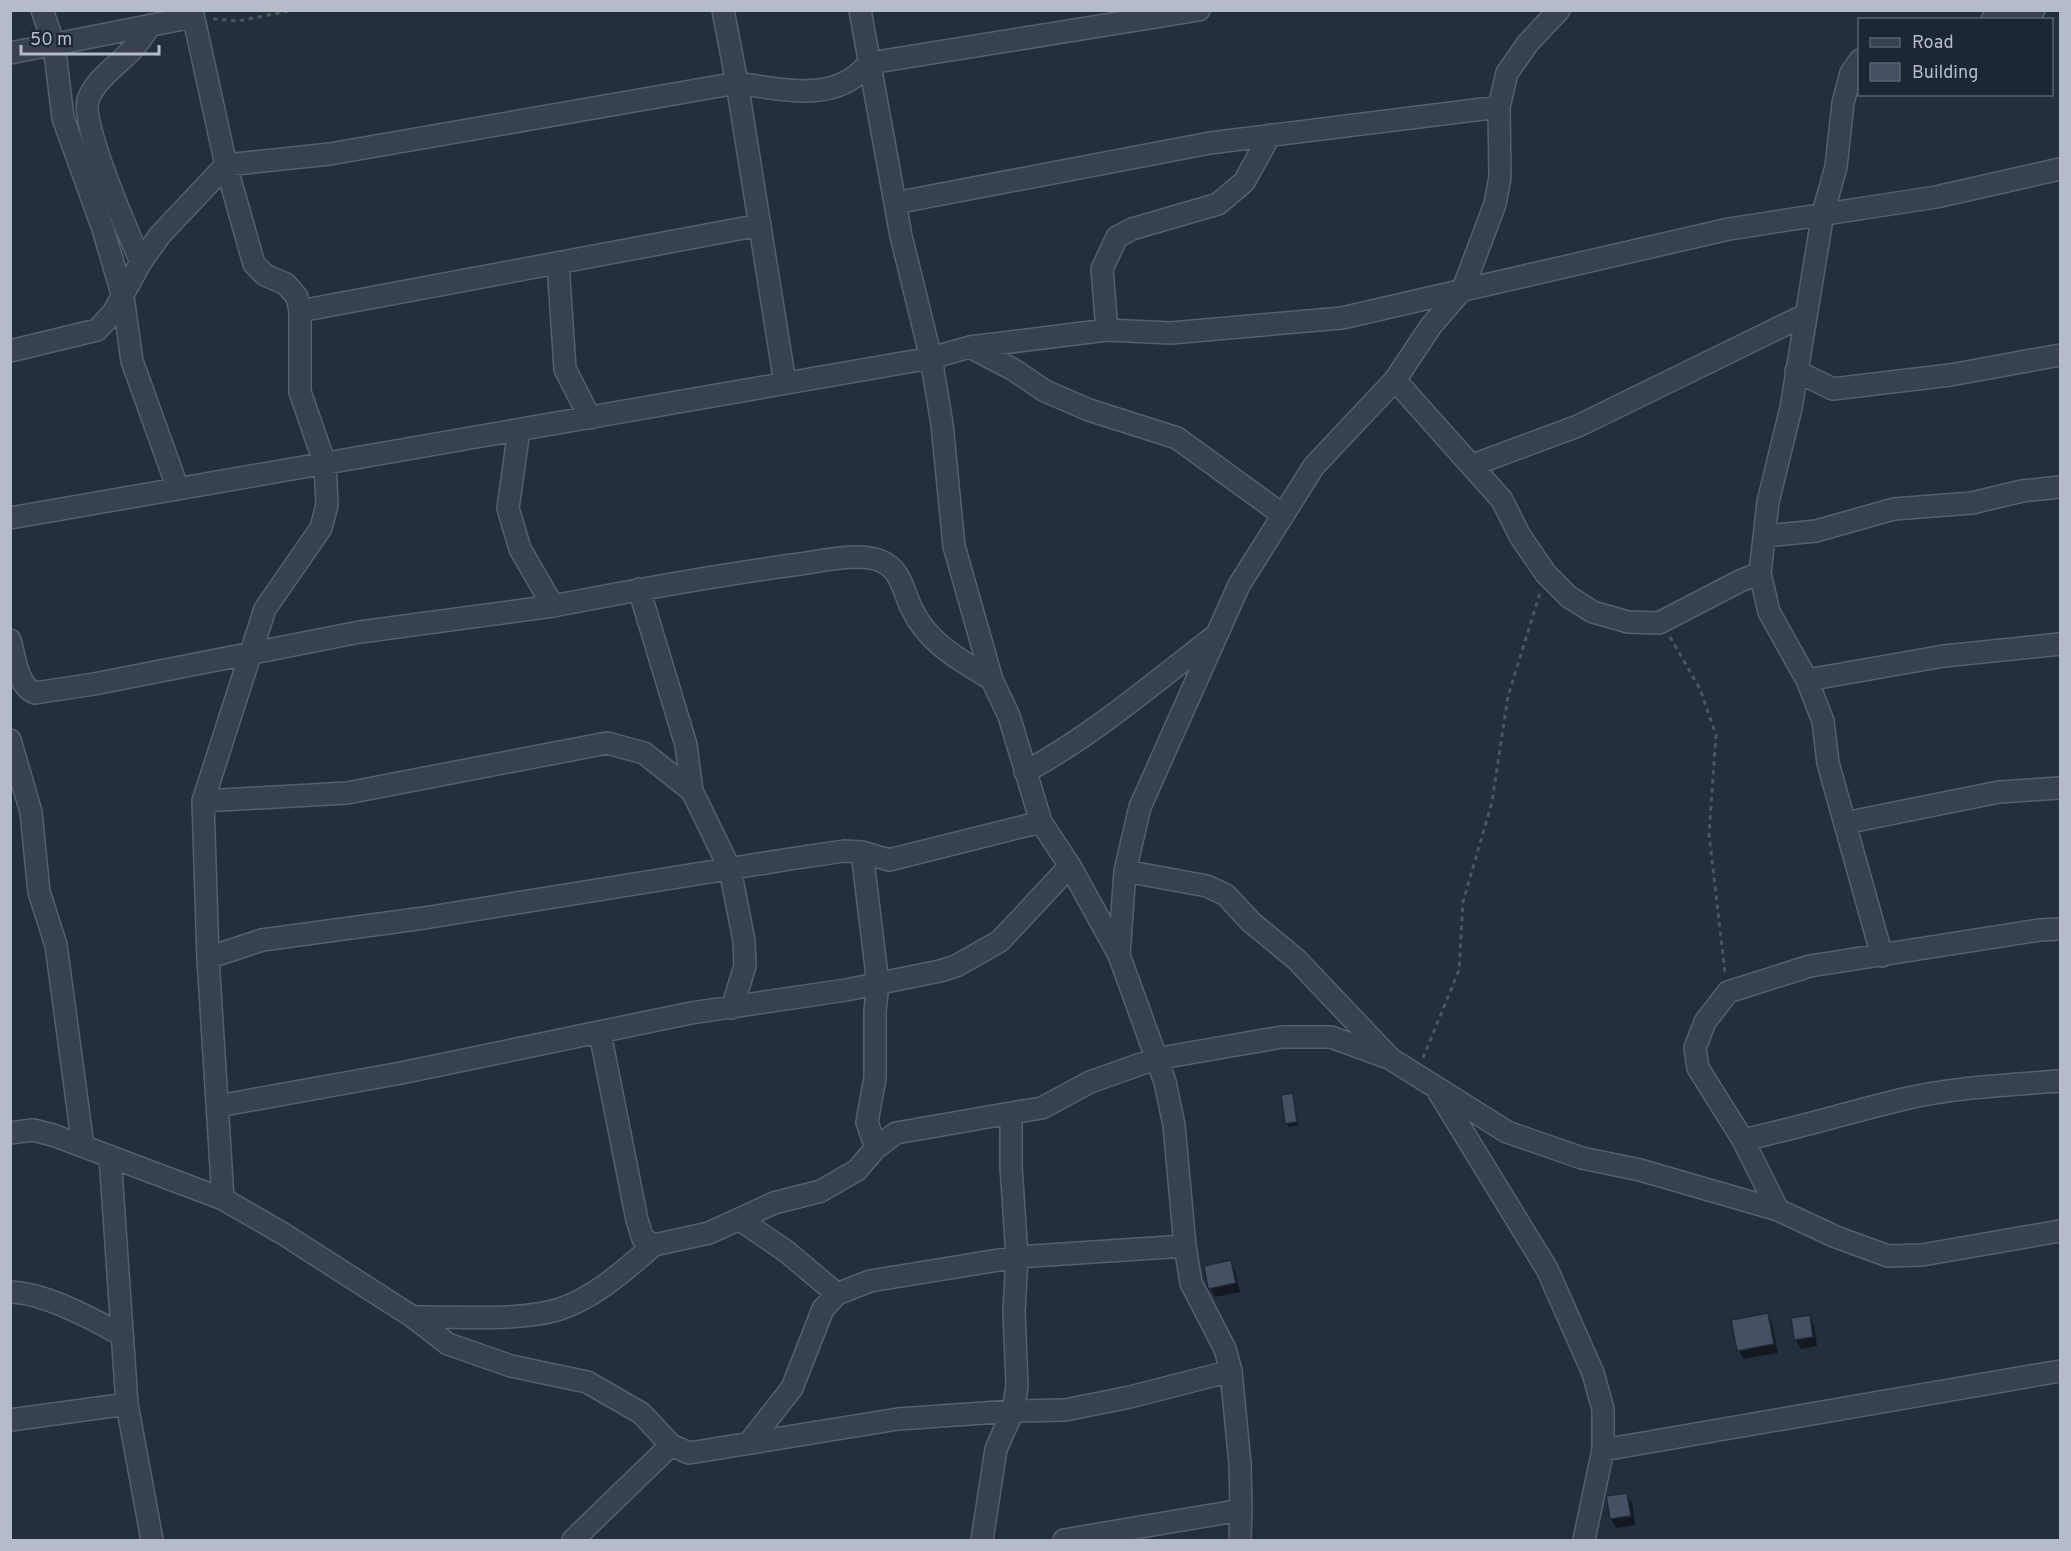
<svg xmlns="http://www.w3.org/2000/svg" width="2071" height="1551" font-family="Overpass,sans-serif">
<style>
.shadow{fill:#0007}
.building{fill:#455162;stroke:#1f2835;stroke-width:1.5}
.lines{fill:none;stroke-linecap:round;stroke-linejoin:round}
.minor-casing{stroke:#565f6c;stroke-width:24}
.path{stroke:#44595c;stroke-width:3;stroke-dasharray:4.5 4.5;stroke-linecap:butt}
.minor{stroke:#38414e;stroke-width:21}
</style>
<rect width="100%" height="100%" fill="#242f3e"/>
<path class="shadow" d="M1292,1095L1298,1125L1289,1127L1287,1123Z
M1230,1262L1235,1271L1240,1292L1215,1297L1210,1288Z
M1767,1314L1772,1323L1778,1353L1744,1359L1738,1350Z
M1809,1317L1814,1325L1817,1346L1801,1349L1796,1340L1792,1319Z
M1627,1495L1632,1503L1635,1525L1616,1528L1611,1519Z"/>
<path class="building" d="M1293,1093L1297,1122L1285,1124L1281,1095Z
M1231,1260L1236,1283L1208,1289L1204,1266Z
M1768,1313L1774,1344L1737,1351L1731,1320Z
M1810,1315L1813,1337L1794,1340L1791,1318Z
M1627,1493L1631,1516L1610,1519L1606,1496Z"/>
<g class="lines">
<g class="minor-casing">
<path id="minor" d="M42,10L54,44L63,118L103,229L123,297L132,361L178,489
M192,10L226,165L254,264L265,275L286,284L297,297L300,311V392L325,464L327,505L321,528L265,609L203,801L208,958L223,1199
M723,10L737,83L785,383
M860,10L901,236L931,358L942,424L954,546L992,680L1009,716L1041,822L1070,866L1119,955L1165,1082L1174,1125L1185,1246L1191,1283L1225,1349L1231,1371L1240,1464L1241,1510
M1992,20L2034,10
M10,53L193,17
M1860,60L1851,73L1843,103L1836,167L1823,213L1791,408L1768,502L1760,573L1769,612L1807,680L1823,721L1828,763L1882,956
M895,203L1210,143L1499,107
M141,262C129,235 80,123 88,100C95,78 123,62 137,44C142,38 146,31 150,25
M558,263L565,369L590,418
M300,311L760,225
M1107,330L1102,269L1117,237L1132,229L1218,204L1244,182L1270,135
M970,347L1014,370L1045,391L1089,410L1177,438L1283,515
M10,351L97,330L113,313L141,262L160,235L226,165L330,154L737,83C772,88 816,99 848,81C856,77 863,69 870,63L1199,10
M1796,371L1833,389L1950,375L2060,355
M1395,380L1502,500L1520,536L1546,574L1569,597L1593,612L1628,622L1659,623L1740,581L1760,573
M519,430L508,508L520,549L553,606C635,590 717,575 800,564C823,561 858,552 881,561C902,570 903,592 912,609C928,644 961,660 992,680
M1473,465L1578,426L1805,315
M10,518L931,358L970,347L1107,330L1171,333L1342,318L1729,229L1936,197L2060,169
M1765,536L1816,531L1894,509L1972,503L2022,491L2060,487
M639,589L686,745L692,791
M10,640C15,657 17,686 35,693L94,684L360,632L553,606
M1807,680L1944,656L2060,644
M10,740L31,812L39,892L56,945L83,1146
M1025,772C1095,734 1152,684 1215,636
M203,801L347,793L607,743L644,753L692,791L730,869L744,941L745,966L732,1008
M1845,823L1999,792L2060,788
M862,852L878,984L875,1011V1078L867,1122L876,1148
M1125,871L1207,886L1226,895L1251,922L1296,959L1389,1057
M1119,955L1125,871L1140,807L1239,585L1314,466L1395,380L1431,326L1463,289L1495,204L1500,177L1499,107L1507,73L1528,43L1559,10
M208,958L262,940L424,918L790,859L844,851L862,852L889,860L1041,822
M600,1033L637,1220L643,1239L654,1245L709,1233L774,1203L821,1191L857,1170L876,1148L896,1133L1011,1113
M1438,1091L1547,1269L1593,1373L1603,1409V1450L1584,1540
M218,1106L401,1073L691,1013L846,990L940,971L956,966L1000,941L1070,866
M10,1133L33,1130L53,1135L223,1199L282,1233L413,1317L448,1344L511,1366L587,1382L641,1413L671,1445L689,1453L898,1419L1013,1411L1065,1410L1130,1397L1231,1371
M1743,1140C1797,1128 1850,1112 1904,1099C1955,1087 2008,1085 2060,1081
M110,1156L127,1404L152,1540
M1778,1210L1743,1140L1698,1068L1695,1048L1705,1022L1728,992L1810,966L2040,930L2060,929
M739,1219L787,1252L837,1294
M10,1292C46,1293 92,1319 122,1335
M413,1317C456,1316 520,1322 560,1309C596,1297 626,1269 654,1245
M10,1420L127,1404
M749,1443L792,1388L823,1309L837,1294L870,1281L1017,1257L1185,1246
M1603,1450L2060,1371
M573,1540L671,1445
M982,1540L996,1449L1013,1411L1017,1386L1014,1311L1017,1257L1011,1166V1113L1042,1108L1090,1082L1155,1059L1282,1037H1331L1391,1059L1507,1132L1582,1158L1640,1170L1778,1210L1836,1237L1888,1256L1922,1255L2060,1231
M1064,1540L1241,1510L1240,1540"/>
</g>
<path class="path" d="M213,19L238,21L294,10
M1670,637L1700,689L1716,735L1709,834L1725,973
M1423,1058L1459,970L1463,902L1492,802L1508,696L1540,593"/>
<use href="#minor" class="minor"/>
</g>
<rect width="2071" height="1551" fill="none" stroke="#b4bcc9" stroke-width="24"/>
<rect x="1858" y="18" width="195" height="78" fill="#1d2633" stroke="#59626f" stroke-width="1.5"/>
<rect x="1870" y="38" width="30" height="9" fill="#38414e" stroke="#59626f" stroke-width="1.5"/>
<text x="1912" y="48" font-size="18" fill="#b4bcc9">Road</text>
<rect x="1870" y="63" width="30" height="18" fill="#455162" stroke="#59626f" stroke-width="1.5"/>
<text x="1912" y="78" font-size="18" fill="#b4bcc9">Building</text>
<path d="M21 45v9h138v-9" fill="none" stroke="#b4bcc9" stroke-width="3"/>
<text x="30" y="45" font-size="18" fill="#b4bcc9" stroke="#1d2633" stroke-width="4.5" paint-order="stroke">50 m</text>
</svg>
